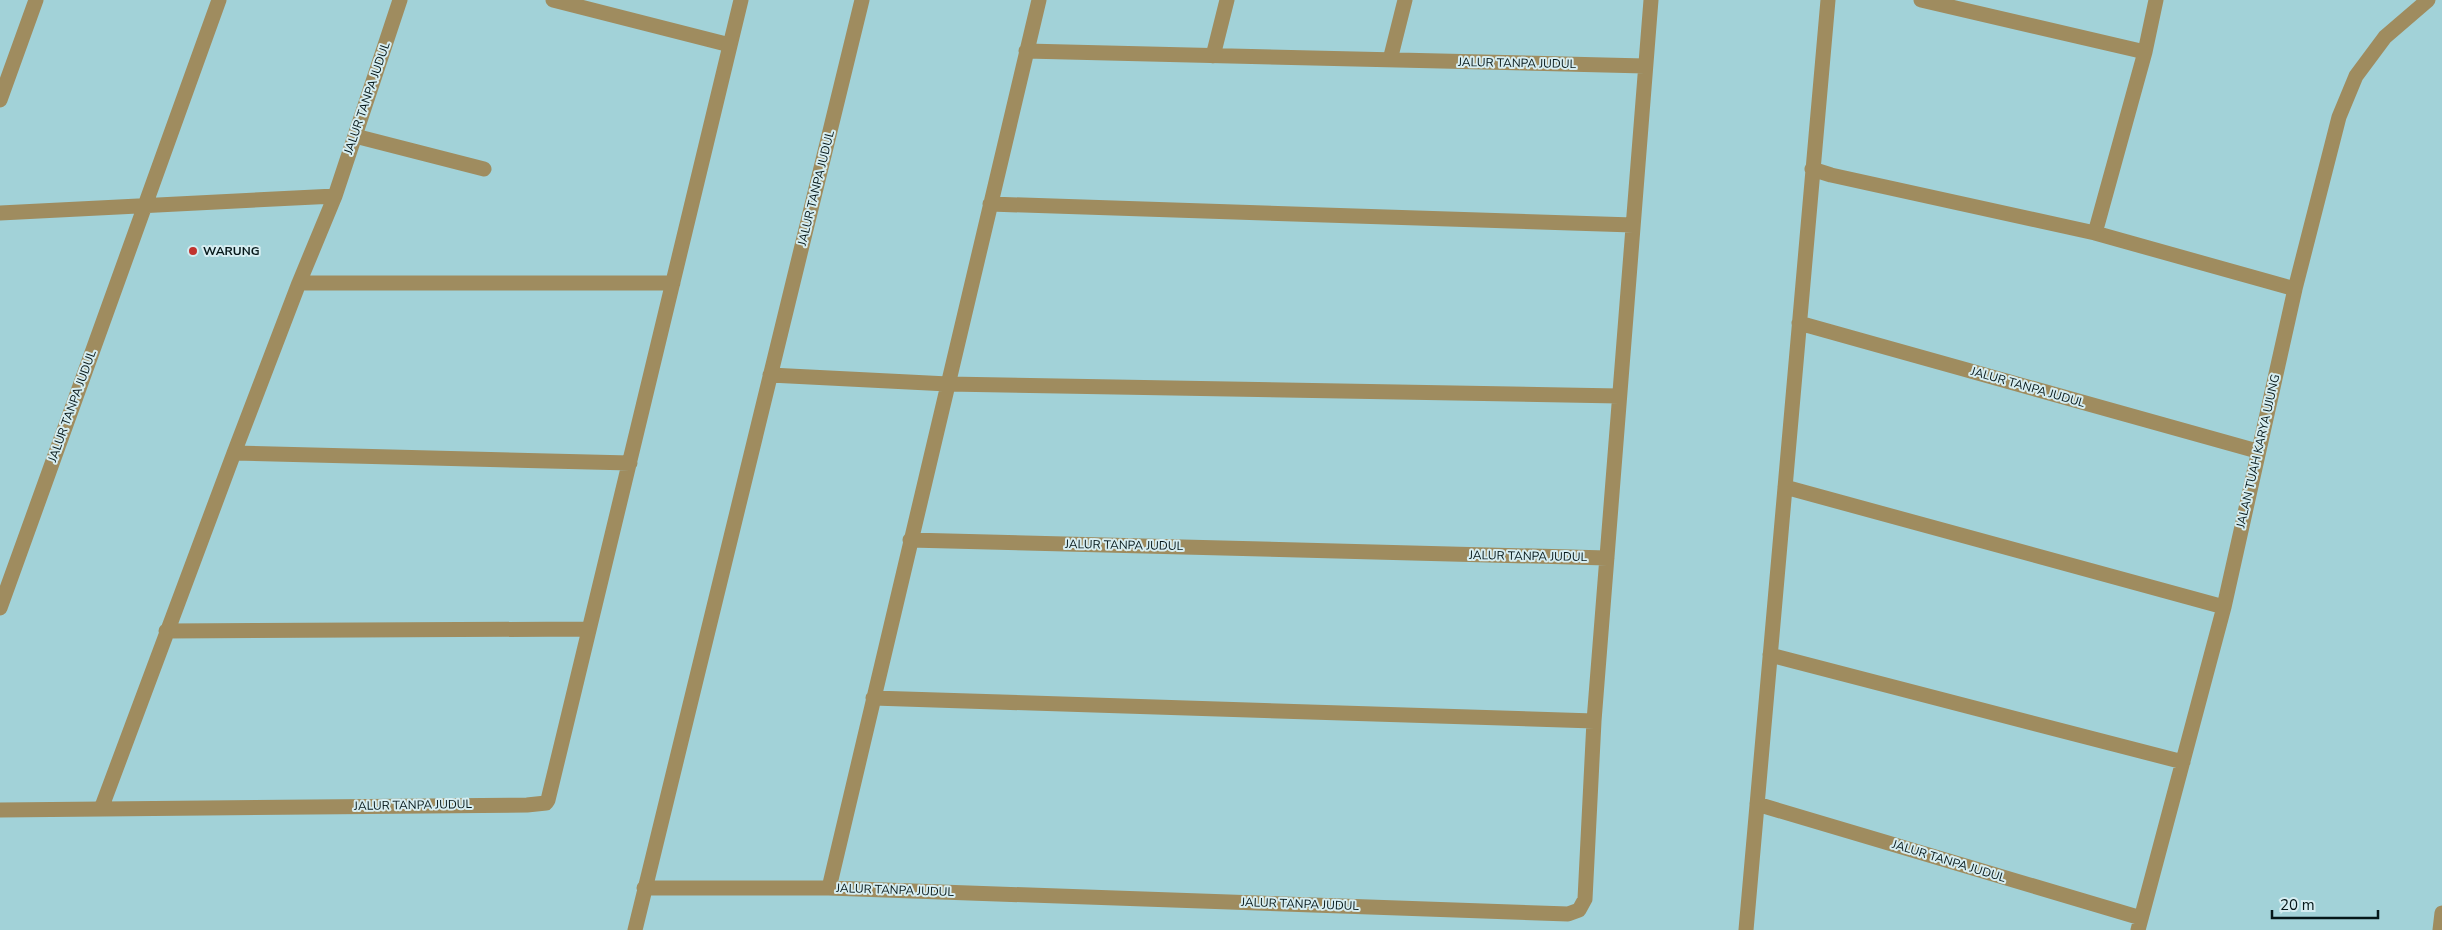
<svg xmlns="http://www.w3.org/2000/svg" width="2442" height="930" font-family="'Nunito Sans',sans-serif">
	<style>
		.lines { fill: none; stroke-linecap: round; stroke-linejoin: round }
		.minor { stroke: #9f8c5f; stroke-width: 15 }
		.poi-dot { fill: #c1332e; stroke: #d6edf1; stroke-width: 2 }
		.labels { text-anchor: middle; dominant-baseline: central; stroke-width: 4; stroke-linejoin: round; paint-order: stroke }
		.street-label { font-size: 12px; fill: #051719; stroke: #d6edf1 }
		.poi-label { font-size: 12px; font-weight: bold; fill: #051719; stroke: #d6edf1; text-anchor: start }
	</style>
	<rect width="100%" height="100%" fill="#a2d2d8"/>
	<g class="lines">
		<path class="minor" d="M 553,0 L 730,45
			M 1026,51 L 1645,66
			M 2145,52 L 2156,0
			M 1213,56 L 1227,0
			M 1390,60 L 1405,0
			M 0,100 L 36,0
			M 355,136 L 484,169
			M 1812,169 L 1831,175 L 2095,233 L 2145,52 L 1921,0
			M 990,204 L 1633,225
			M 0,213 L 335,196
			M 2095,233 L 2295,289
			M 299,283 L 673,283
			M 1799,323 L 2257,451
			M 770,375 L 948,384 L 1619,396
			M 234,453 L 630,463
			M 1785,487 L 2224,607
			M 910,540 L 1607,558
			M 0,608 L 219,0
			M 166,631 L 589,629
			M 1770,655 L 2183,762
			M 873,698 L 1594,721
			M 1757,804 L 2141,918
			M 101,809 L 234,453 L 299,283 L 335,196 L 400,0
			M 0,810 L 527,805 L 546,803 L 548,800 L 741,0
			M 644,888 L 829,888 L 1568,914 L 1579,910 L 1585,899 L 1594,721 L 1651,0
			M 829,888 L 1039,0
			M 635,930 L 862,0
			M 1746,930 L 1828,0
			M 2138,930 L 2224,607 L 2295,289 L 2339,117 L 2356,76 L 2385,37 L 2428,0
			M 2440,930 L 2442,913"/>
	</g>
	<circle class="poi-dot" cx="193" cy="251" r="5"/>
	<g class="labels">
		<g class="street-label">
			<text transform="translate(1517 63) rotate(1)">JALUR TANPA JUDUL</text>
			<text transform="translate(367 98) rotate(-71)">JALUR TANPA JUDUL</text>
			<text transform="translate(816 188) rotate(-76)">JALUR TANPA JUDUL</text>
			<text transform="translate(2028 387) rotate(16)">JALUR TANPA JUDUL</text>
			<text transform="translate(72 406) rotate(-70)">JALUR TANPA JUDUL</text>
			<text transform="translate(2258 451) rotate(-77)">JALAN TUAH KARYA UJUNG</text>
			<text transform="translate(1124 545) rotate(1)">JALUR TANPA JUDUL</text>
			<text transform="translate(1528 556) rotate(1)">JALUR TANPA JUDUL</text>
			<text transform="translate(413 805) rotate(-1)">JALUR TANPA JUDUL</text>
			<text transform="translate(1949 861) rotate(17)">JALUR TANPA JUDUL</text>
			<text transform="translate(895 890) rotate(2)">JALUR TANPA JUDUL</text>
			<text transform="translate(1300 904) rotate(2)">JALUR TANPA JUDUL</text>
		</g>
		<g class="poi-label">
			<text x="203" y="251">WARUNG</text>
		</g>
	</g>
	<path d="M2272 910v8h106v-8" fill="none" stroke="#051719" stroke-width="2.5"/>
	<text x="2280" y="910" font-size="15" fill="#051719" stroke="#d6edf1" stroke-width="4" paint-order="stroke">20 m</text>
</svg>
